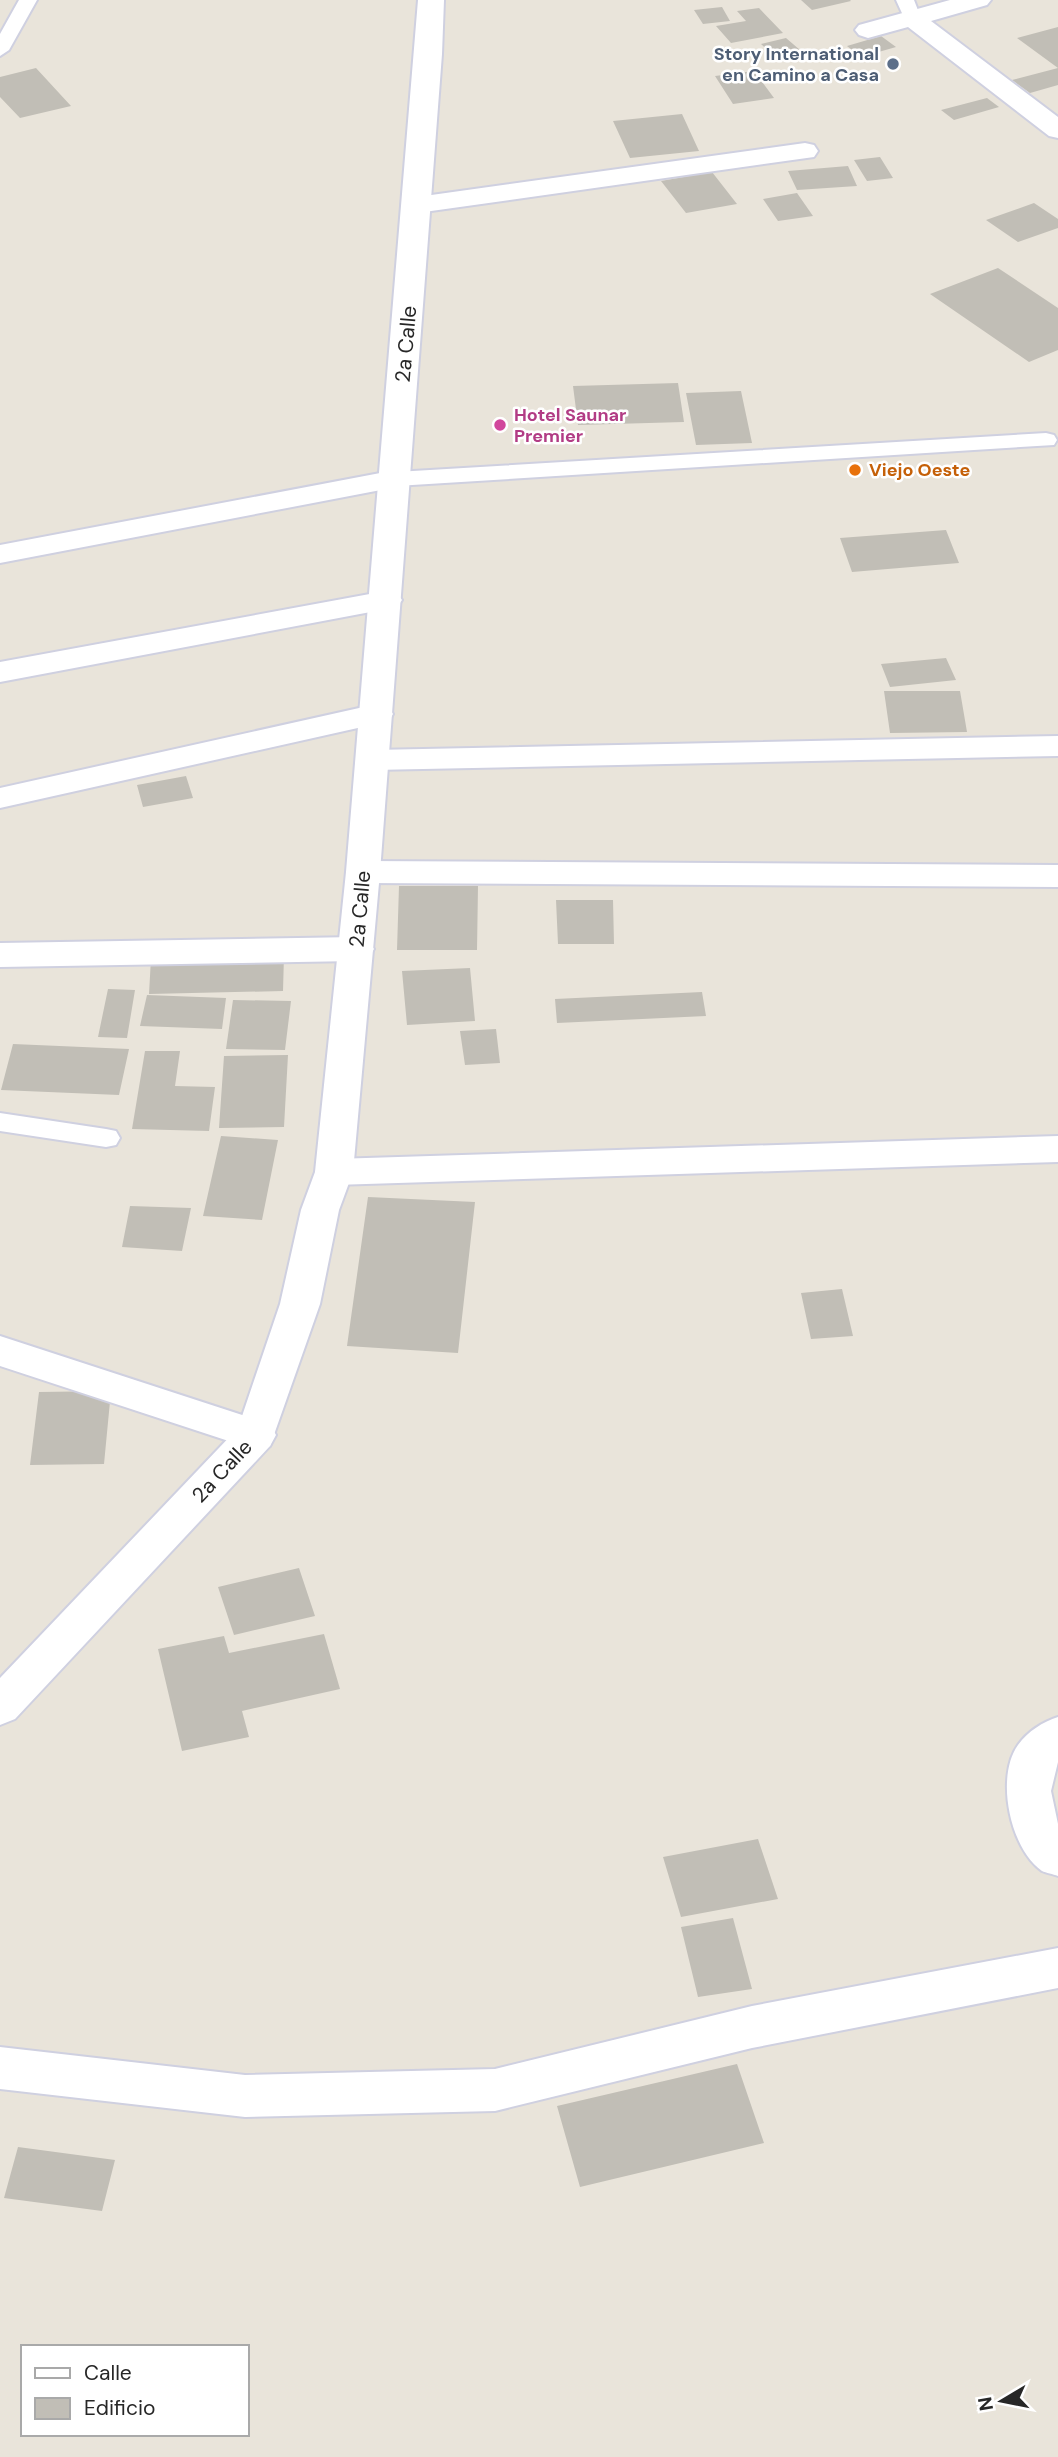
<svg xmlns="http://www.w3.org/2000/svg" width="1058" height="2457" font-family="'DM Sans',sans-serif">
	<style>
		.building { fill: #c1beb6 }
		.lines { fill: none; stroke-linecap: round; stroke-linejoin: round }
		.service-casing { stroke: #cfd0e0; stroke-width: 4 }
		.minor-casing { stroke: #cfd0e0; stroke-width: 4 }
		.secondary-casing { stroke: #cfd0e0; stroke-width: 4 }
		.service { fill: #fff; fill-rule: evenodd }
		.minor { fill: #fff; fill-rule: evenodd }
		.secondary { fill: #fff; fill-rule: evenodd }
		.service-dot { fill: #5c6f8a; stroke: #fff; stroke-width: 2.5 }
		.hotel-dot { fill: #d1479c; stroke: #fff; stroke-width: 2.5 }
		.food-dot { fill: #e8710a; stroke: #fff; stroke-width: 2.5 }
		.labels { text-anchor: middle; dominant-baseline: central; stroke-width: 5; stroke-linejoin: round; paint-order: stroke }
		.far-service-label { font-size: 18px; font-weight: bold; fill: #4e5e75; stroke: #fff; text-anchor: end }
		.far-hotel-label { font-size: 18px; font-weight: bold; fill: #b23c85; stroke: #fff; text-anchor: start }
		.far-food-label { font-size: 18px; font-weight: bold; fill: #c56008; stroke: #fff; text-anchor: start }
		.street-label { font-size: 21px; fill: #272727; stroke: #fff }
	</style>
	<rect width="100%" height="100%" fill="#e9e4da"/>
	<path class="building" d="M 801,0 L 850,0 L 851,1 L 812,10 Z
		M 722,7 L 730,21 L 703,24 L 694,10 Z
		M 759,8 L 783,33 L 731,43 L 716,26 L 746,21 L 737,11 Z
		M 1058,27 L 1058,85 L 1030,93 L 1012,80 L 1058,68 L 1017,38 Z
		M 881,36 L 896,47 L 861,57 L 847,46 Z
		M 786,38 L 807,56 L 781,62 L 761,44 Z
		M 36,68 L 71,106 L 20,118 L 0,97 L 0,77 Z
		M 754,71 L 774,98 L 733,104 L 715,76 Z
		M 987,98 L 999,107 L 954,120 L 941,110 Z
		M 682,114 L 699,151 L 630,158 L 613,121 Z
		M 880,157 L 893,178 L 867,181 L 854,160 Z
		M 848,166 L 857,186 L 797,190 L 788,171 Z
		M 712,172 L 737,204 L 686,213 L 661,181 Z
		M 797,193 L 813,216 L 778,221 L 763,199 Z
		M 1034,203 L 1058,219 L 1058,228 L 1018,242 L 986,220 Z
		M 998,268 L 1058,308 L 1058,350 L 1029,362 L 930,294 Z
		M 678,383 L 684,422 L 578,425 L 573,386 Z
		M 741,391 L 752,443 L 696,445 L 686,393 Z
		M 946,530 L 959,563 L 852,572 L 840,538 Z
		M 946,658 L 956,680 L 890,687 L 881,664 Z
		M 884,691 L 960,691 L 967,732 L 890,733 Z
		M 186,776 L 193,798 L 143,807 L 137,785 Z
		M 399,886 L 478,886 L 477,950 L 397,950 Z
		M 556,900 L 613,900 L 614,944 L 558,944 Z
		M 284,955 L 283,991 L 149,994 L 151,958 Z
		M 470,968 L 475,1021 L 407,1025 L 402,971 Z
		M 108,989 L 135,990 L 127,1038 L 98,1037 Z
		M 702,992 L 706,1016 L 557,1023 L 555,999 Z
		M 147,995 L 226,998 L 222,1029 L 140,1026 Z
		M 233,1000 L 291,1001 L 285,1050 L 226,1049 Z
		M 496,1029 L 500,1063 L 465,1065 L 460,1031 Z
		M 13,1044 L 129,1049 L 119,1095 L 1,1090 Z
		M 145,1051 L 180,1051 L 175,1086 L 215,1087 L 209,1131 L 132,1129 Z
		M 288,1055 L 284,1127 L 219,1128 L 224,1056 Z
		M 221,1136 L 278,1140 L 262,1220 L 203,1216 Z
		M 368,1197 L 475,1202 L 458,1353 L 347,1346 Z
		M 130,1206 L 191,1208 L 182,1251 L 122,1247 Z
		M 842,1289 L 853,1336 L 811,1339 L 801,1293 Z
		M 111,1391 L 104,1464 L 30,1465 L 39,1392 Z
		M 299,1568 L 315,1616 L 234,1635 L 218,1587 Z
		M 324,1634 L 340,1689 L 242,1711 L 249,1737 L 182,1751 L 158,1649 L 224,1636 L 229,1653 Z
		M 758,1839 L 778,1899 L 681,1917 L 663,1857 Z
		M 733,1918 L 752,1989 L 698,1997 L 681,1927 Z
		M 737,2064 L 764,2143 L 580,2187 L 557,2106 Z
		M 18,2147 L 115,2160 L 102,2211 L 4,2198 Z"/>
	<g class="lines">
		<defs>
			<path id="service" d="M 19,0 L 37,0 L 9,50 L 0,56 L 0,34 Z
				M 896,0 L 914,0 L 921,18 L 918,22 L 906,22 Z
				M 1046,433 L 1054,435 L 1057,440 L 1054,445 L 396,486 L 385,479 L 396,472 Z
				M 0,1113 L 106,1129 L 116,1131 L 120,1138 L 116,1145 L 106,1147 L 0,1131 Z"/>
			<path id="minor" d="M 950,0 L 991,0 L 987,5 L 931,21 L 1058,117 L 1058,138 L 1049,136 L 908,27 L 868,38 L 859,35 L 855,30 L 859,25 Z
				M 805,143 L 814,145 L 818,151 L 814,157 L 417,213 L 407,211 L 403,205 L 407,199 L 417,197 Z
				M 396,470 L 407,473 L 411,479 L 407,485 L 0,563 L 0,545 Z
				M 386,591 L 397,593 L 402,600 L 397,607 L 0,682 L 0,662 Z
				M 377,704 L 389,707 L 393,714 L 389,721 L 0,808 L 0,788 Z
				M 1058,736 L 1058,756 L 373,770 L 361,767 L 356,760 L 361,753 L 373,750 Z
				M 363,861 L 1058,865 L 1058,887 L 363,883 L 351,880 L 346,872 L 351,864 Z
				M 356,937 L 369,941 L 374,949 L 369,957 L 356,961 L 0,967 L 0,943 Z
				M 1058,1136 L 1058,1162 L 334,1185 L 321,1181 L 315,1172 L 321,1163 L 334,1159 Z
				M 0,1336 L 270,1424 L 276,1435 L 270,1446 L 256,1450 L 0,1366 Z
				M 1058,1717 L 1058,1762 L 1051,1791 L 1058,1824 L 1058,1876 C 1053,1874 1046,1873 1042,1871 C 1010,1849 995,1777 1018,1745 C 1028,1731 1043,1722 1058,1717 Z
				M 1058,1948 L 1058,1988 L 752,2048 L 495,2111 L 245,2117 L 0,2089 L 0,2047 L 245,2075 L 495,2069 L 752,2006 Z"/>
			<path id="secondary" d="M 418,0 L 444,0 L 442,54 L 380,872 L 353,1172 L 339,1210 L 320,1304 L 270,1446 L 15,1719 L 0,1725 L 0,1678 L 238,1428 L 280,1304 L 301,1210 L 315,1172 L 346,872 Z"/>
		</defs>
		<use href="#service" class="service-casing"/>
		<use href="#minor" class="minor-casing"/>
		<use href="#secondary" class="secondary-casing"/>
		<use href="#service" class="service"/>
		<use href="#minor" class="minor"/>
		<use href="#secondary" class="secondary"/>
	</g>
	<circle class="service-dot" cx="893" cy="64" r="7"/>
	<circle class="hotel-dot" cx="500" cy="425" r="7"/>
	<circle class="food-dot" cx="855" cy="470" r="7"/>
	<g class="labels">
		<g class="far-service-label">
			<text x="879" y="54">Story International<tspan x="879" dy="21">en Camino a Casa</tspan></text>
		</g>
		<g class="far-hotel-label">
			<text x="514" y="415">Hotel Saunar<tspan x="514" dy="21">Premier</tspan></text>
		</g>
		<g class="far-food-label">
			<text x="869" y="470">Viejo Oeste</text>
		</g>
		<g class="street-label">
			<text transform="translate(406 344) rotate(-85)">2a Calle</text>
			<text transform="translate(360 909) rotate(-85)">2a Calle</text>
			<text transform="translate(222 1471) rotate(-47)">2a Calle</text>
		</g>
	</g>
	<rect x="21" y="2345" width="228" height="91" fill="#ffffff" stroke="#a9a9a9" stroke-width="2"/>
	<rect x="35" y="2368" width="35" height="10" fill="#ffffff" stroke="#a9a9a9" stroke-width="2"/>
	<text x="84" y="2380" font-size="21" fill="#272727">Calle</text>
	<rect x="35" y="2398" width="35" height="21" fill="#c1beb6" stroke="#a9a9a9" stroke-width="2"/>
	<text x="84" y="2415" font-size="21" fill="#272727">Edificio</text>
	<g transform="translate(1002 2401) rotate(260)" stroke="#ffffff" stroke-width="5" paint-order="stroke">
	<path d="M0-5L12 26L0 18L-12 26Z" fill="#272727"/>
	<text y="-10" font-size="19" font-weight="bold" text-anchor="middle" fill="#272727">N</text>
	</g>
</svg>
